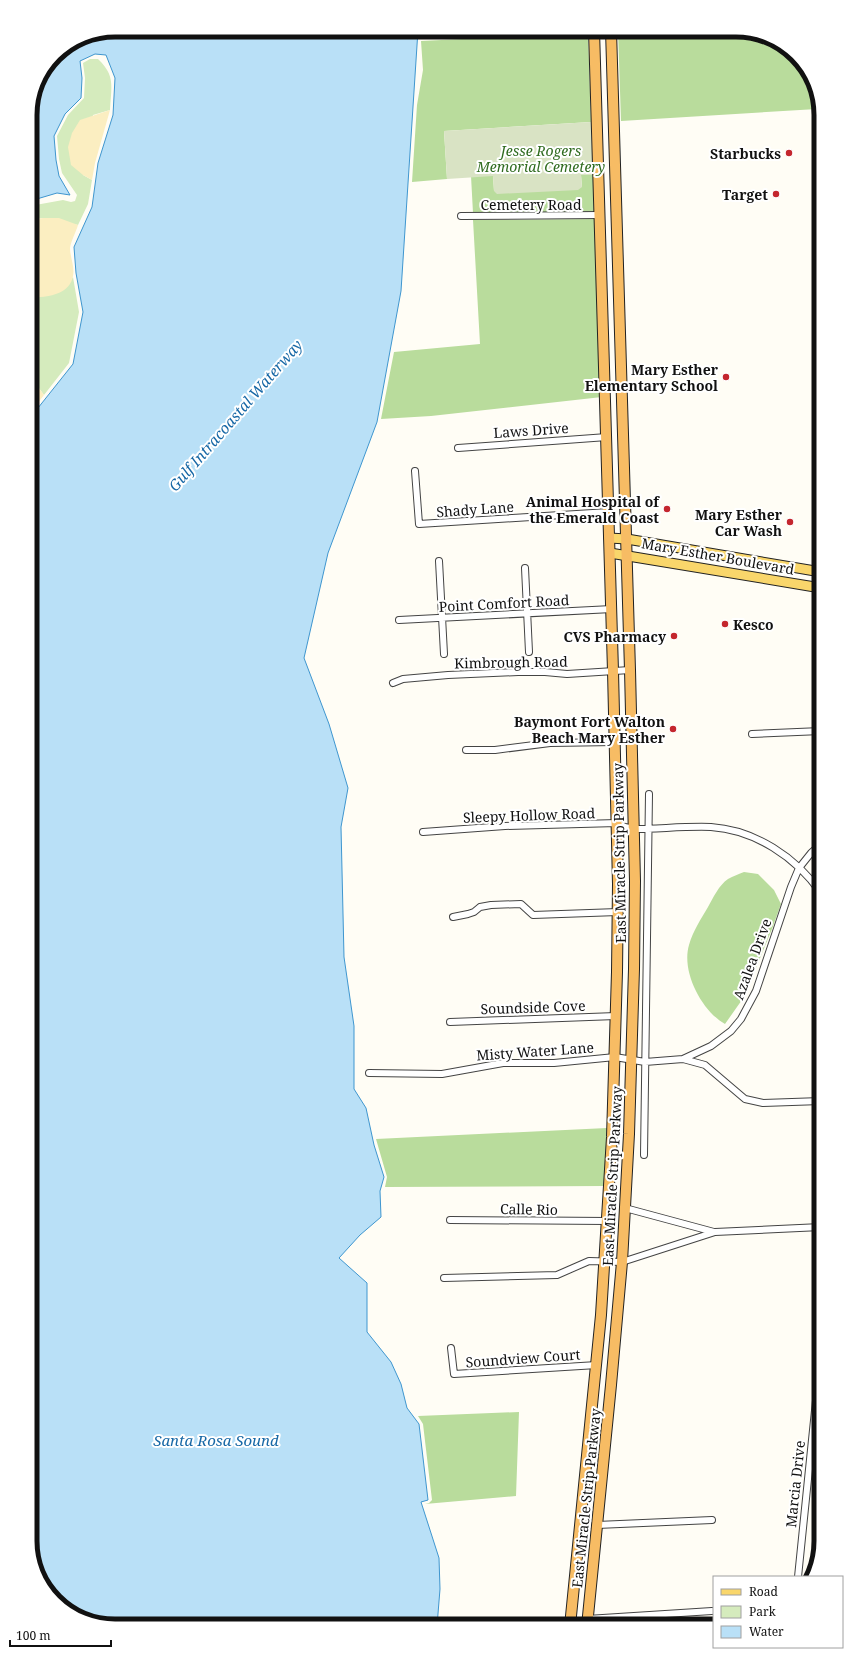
<svg xmlns="http://www.w3.org/2000/svg" width="851" height="1656" font-family="'Noto Serif',serif">
	<style>
		.green { fill: #d5ebbd }
		.forest { fill: #b9dc9c }
		.sand { fill: #fbeec1 }
		.cemetery { fill: #d9e3c4 }
		.water { fill: #b9e0f7; stroke: #3f96cf }
		.lines { fill: none; stroke-linecap: round; stroke-linejoin: round }
		.minor-casing { stroke: #444; stroke-width: 8 }
		.primary-casing { stroke: #222; stroke-width: 11 }
		.trunk-casing { stroke: #222; stroke-width: 12 }
		.minor { stroke: #fff; stroke-width: 6 }
		.primary { stroke: #f9d66b; stroke-width: 9 }
		.trunk { stroke: #f7bc64; stroke-width: 10 }
		.poi-dot { fill: #c4262e; stroke: #fff; stroke-width: 1.5 }
		.labels { text-anchor: middle; dominant-baseline: central; stroke-width: 4; stroke-linejoin: round; paint-order: stroke }
		.park-label { font-size: 14px; font-style: italic; fill: #2f6b1f; stroke: #fff }
		.poi-label { font-size: 14px; font-weight: bold; fill: #111; stroke: #fff; text-anchor: end }
		.street-label { font-size: 14px; fill: #111; stroke: #fff }
		.water-label { font-size: 15px; font-style: italic; fill: #1768a6; stroke: #fff }
		.rim { fill: none; stroke: #111; stroke-width: 5 }
	</style>
	<rect width="100%" height="100%" fill="#fffdf5"/>
	<path class="green" d="M 90,59 L 98,59 C 116,76 111,87 110,110 L 93,115 L 83,175 L 92,180 L 88,204 L 78,225 L 43,218 L 30,220 L 30,206 L 63,200 L 71,202 L 75,201 L 77,195 L 62,173 L 59,159 L 57,136 L 68,115 L 84,98 L 85,78 L 83,63 Z
		M 73,277 L 79,312 L 69,363 L 44,395 L 30,376 L 30,297 L 67,286 Z"/>
	<path class="forest" d="M 484,30 L 588,30 L 591,122 L 444,131 L 447,179 L 412,182 L 417,105 L 423,70 L 421,41 L 483,38 Z
		M 618,30 L 742,30 L 788,47 L 815,82 L 817,109 L 621,121 Z
		M 581,175 L 593,175 L 594,212 L 473,213 L 471,176 L 493,176 L 494,191 L 582,187 Z
		M 595,219 L 602,397 L 431,416 L 381,419 L 394,352 L 480,344 L 473,220 Z
		M 744,872 L 758,874 L 774,890 L 781,904 L 772,929 L 744,997 L 725,1024 C 702,1011 681,972 689,945 C 693,931 701,919 708,907 C 713,898 719,885 728,879 C 733,876 739,874 744,872 Z
		M 607,1128 L 604,1186 L 385,1187 L 387,1177 L 376,1139 Z
		M 519,1412 L 516,1496 L 425,1504 L 429,1503 L 432,1500 L 423,1424 L 418,1416 Z"/>
	<path class="sand" d="M 110,110 L 95,163 L 92,180 L 83,175 L 71,165 L 68,147 L 72,133 L 80,120 Z
		M 43,218 L 59,218 L 78,225 C 76,232 71,241 70,248 C 70,257 75,267 73,276 C 70,295 45,298 30,297 L 30,220 Z
		M 30,376 L 44,395 L 30,413 Z"/>
	<path class="cemetery" d="M 591,122 L 593,175 L 581,175 L 582,187 L 578,190 L 497,194 L 494,191 L 493,176 L 447,179 L 444,131 Z"/>
	<path class="water" d="M 115,30 L 418,30 L 401,291 L 377,422 L 328,553 L 304,658 L 329,724 L 348,788 L 341,827 L 344,957 L 354,1026 L 354,1089 L 366,1108 L 374,1145 L 384,1177 L 380,1191 L 381,1217 L 360,1235 L 339,1258 L 367,1283 L 367,1332 L 391,1362 L 401,1384 L 407,1408 L 419,1424 L 428,1500 L 421,1502 L 439,1558 L 440,1589 L 437,1626 L 109,1626 L 67,1612 L 36,1574 L 30,1541 L 30,418 L 73,364 L 83,312 L 76,273 L 74,247 L 92,207 L 98,163 L 113,115 L 115,78 L 106,55 L 95,54 L 80,61 L 82,78 L 81,98 L 65,114 L 54,136 L 56,160 L 59,176 L 70,195 L 57,193 L 30,201 L 30,109 L 37,82 L 55,55 L 82,36 Z"/>
	<g class="lines">
		<defs>
			<path id="minor" d="M 461,216 L 600,215
				M 458,448 L 607,437
				M 415,471 L 419,524 L 609,512
				M 439,561 L 444,654
				M 525,568 L 529,652
				M 399,620 L 612,609
				M 393,683 L 403,679 L 448,675 L 518,672 L 545,672 L 567,674 L 630,670
				M 752,734 L 821,731
				M 466,750 L 495,750 L 550,743 L 615,742
				M 423,832 L 505,826 L 617,823 L 625,827 L 634,829 C 659,829 685,826 711,827 C 755,830 796,857 821,893
				M 453,917 L 468,914 L 474,912 L 480,907 L 491,905 L 521,904 L 533,915 L 618,912
				M 450,1022 L 616,1016
				M 683,1059 L 705,1065 L 745,1099 L 763,1103 L 821,1101
				M 369,1073 L 442,1074 L 503,1063 L 554,1063 L 615,1057 L 645,1062 L 683,1059 L 711,1046 L 731,1031 L 741,1019 L 756,991 L 791,887 L 799,868 L 811,853 L 821,844
				M 644,1155 L 649,794
				M 625,1208 L 714,1232
				M 450,1220 L 608,1221
				M 444,1278 L 557,1275 L 589,1261 L 622,1262 L 715,1232 L 821,1227
				M 451,1348 L 454,1374 L 597,1365
				M 597,1525 L 712,1520
				M 798,1577 L 818,1381 L 821,1371
				M 587,1619 L 712,1611"/>
			<path id="primary" d="M 609,538 L 627,539 L 821,572
				M 610,553 L 821,588"/>
			<path id="trunk" d="M 570,1626 L 601,1315 L 612,1137 L 617,972 L 618,884 L 613,671 L 594,30
				M 587,1626 L 611,1385 L 622,1262 L 629,1134 L 634,969 L 635,881 L 630,670 L 611,30"/>
		</defs>
		<use href="#minor" class="minor-casing"/>
		<use href="#primary" class="primary-casing"/>
		<use href="#trunk" class="trunk-casing"/>
		<use href="#minor" class="minor"/>
		<use href="#primary" class="primary"/>
		<use href="#trunk" class="trunk"/>
	</g>
	<g class="poi-dot">
		<circle cx="789" cy="153" r="4"/>
		<circle cx="776" cy="194" r="4"/>
		<circle cx="726" cy="377" r="4"/>
		<circle cx="667" cy="509" r="4"/>
		<circle cx="790" cy="522" r="4"/>
		<circle cx="725" cy="624" r="4"/>
		<circle cx="674" cy="636" r="4"/>
		<circle cx="673" cy="729" r="4"/>
	</g>
	<g class="labels">
		<g class="park-label">
			<text x="541" y="150">Jesse Rogers<tspan x="541" dy="16">Memorial Cemetery</tspan></text>
		</g>
		<g class="poi-label">
			<text x="781" y="153">Starbucks</text>
			<text x="768" y="194">Target</text>
			<text x="718" y="369">Mary Esther<tspan x="718" dy="16">Elementary School</tspan></text>
			<text x="659" y="501">Animal Hospital of<tspan x="659" dy="16">the Emerald Coast</tspan></text>
			<text x="782" y="514">Mary Esther<tspan x="782" dy="16">Car Wash</tspan></text>
			<text x="733" y="624" text-anchor="start">Kesco</text>
			<text x="666" y="636">CVS Pharmacy</text>
			<text x="665" y="721">Baymont Fort Walton<tspan x="665" dy="16">Beach Mary Esther</tspan></text>
		</g>
		<g class="street-label">
			<text x="531" y="204">Cemetery Road</text>
			<text transform="translate(531 430) rotate(-4)">Laws Drive</text>
			<text transform="translate(475 509) rotate(-4)">Shady Lane</text>
			<text transform="translate(718 556) rotate(10)">Mary Esther Boulevard</text>
			<text transform="translate(504 603) rotate(-3)">Point Comfort Road</text>
			<text transform="translate(511 662) rotate(-1)">Kimbrough Road</text>
			<text transform="translate(529 815) rotate(-2)">Sleepy Hollow Road</text>
			<text transform="translate(619 853) rotate(-91)">East Miracle Strip Parkway</text>
			<text transform="translate(752 959) rotate(-70)">Azalea Drive</text>
			<text transform="translate(533 1007) rotate(-2)">Soundside Cove</text>
			<text transform="translate(535 1051) rotate(-4)">Misty Water Lane</text>
			<text transform="translate(612 1176) rotate(-87)">East Miracle Strip Parkway</text>
			<text transform="translate(529 1209) rotate(1)">Calle Rio</text>
			<text transform="translate(523 1358) rotate(-4)">Soundview Court</text>
			<text transform="translate(795 1484) rotate(-84)">Marcia Drive</text>
			<text transform="translate(586 1498) rotate(-84)">East Miracle Strip Parkway</text>
		</g>
		<g class="water-label">
			<text transform="translate(235 415) rotate(-49)">Gulf Intracoastal Waterway</text>
			<text x="216" y="1440">Santa Rosa Sound</text>
		</g>
	</g>
	<path d="M0 0H851V1656H0ZM115 37H736A78 78 0 0 1 814 115V1541A78 78 0 0 1 736 1619H115A78 78 0 0 1 37 1541V115A78 78 0 0 1 115 37Z" fill="#fff" fill-rule="evenodd"/>
	<path class="rim" d="M115 37H736A78 78 0 0 1 814 115V1541A78 78 0 0 1 736 1619H115A78 78 0 0 1 37 1541V115A78 78 0 0 1 115 37Z"/>
	<rect x="713" y="1576" width="130" height="72" fill="#ffffff" stroke="#a0a0a0"/>
	<rect x="721" y="1589" width="20" height="6" fill="#f9d66b" stroke="#a0a0a0"/>
	<text x="749" y="1596" font-size="12" fill="#111111">Road</text>
	<rect x="721" y="1606" width="20" height="12" fill="#d5ebbd" stroke="#a0a0a0"/>
	<text x="749" y="1616" font-size="12" fill="#111111">Park</text>
	<rect x="721" y="1626" width="20" height="12" fill="#b9e0f7" stroke="#a0a0a0"/>
	<text x="749" y="1636" font-size="12" fill="#111111">Water</text>
	<path d="M10 1640v6h101v-6" fill="none" stroke="#111111" stroke-width="2"/>
	<text x="16" y="1640" font-size="12" fill="#111111" stroke="#ffffff" stroke-width="3" paint-order="stroke">100 m</text>
</svg>
